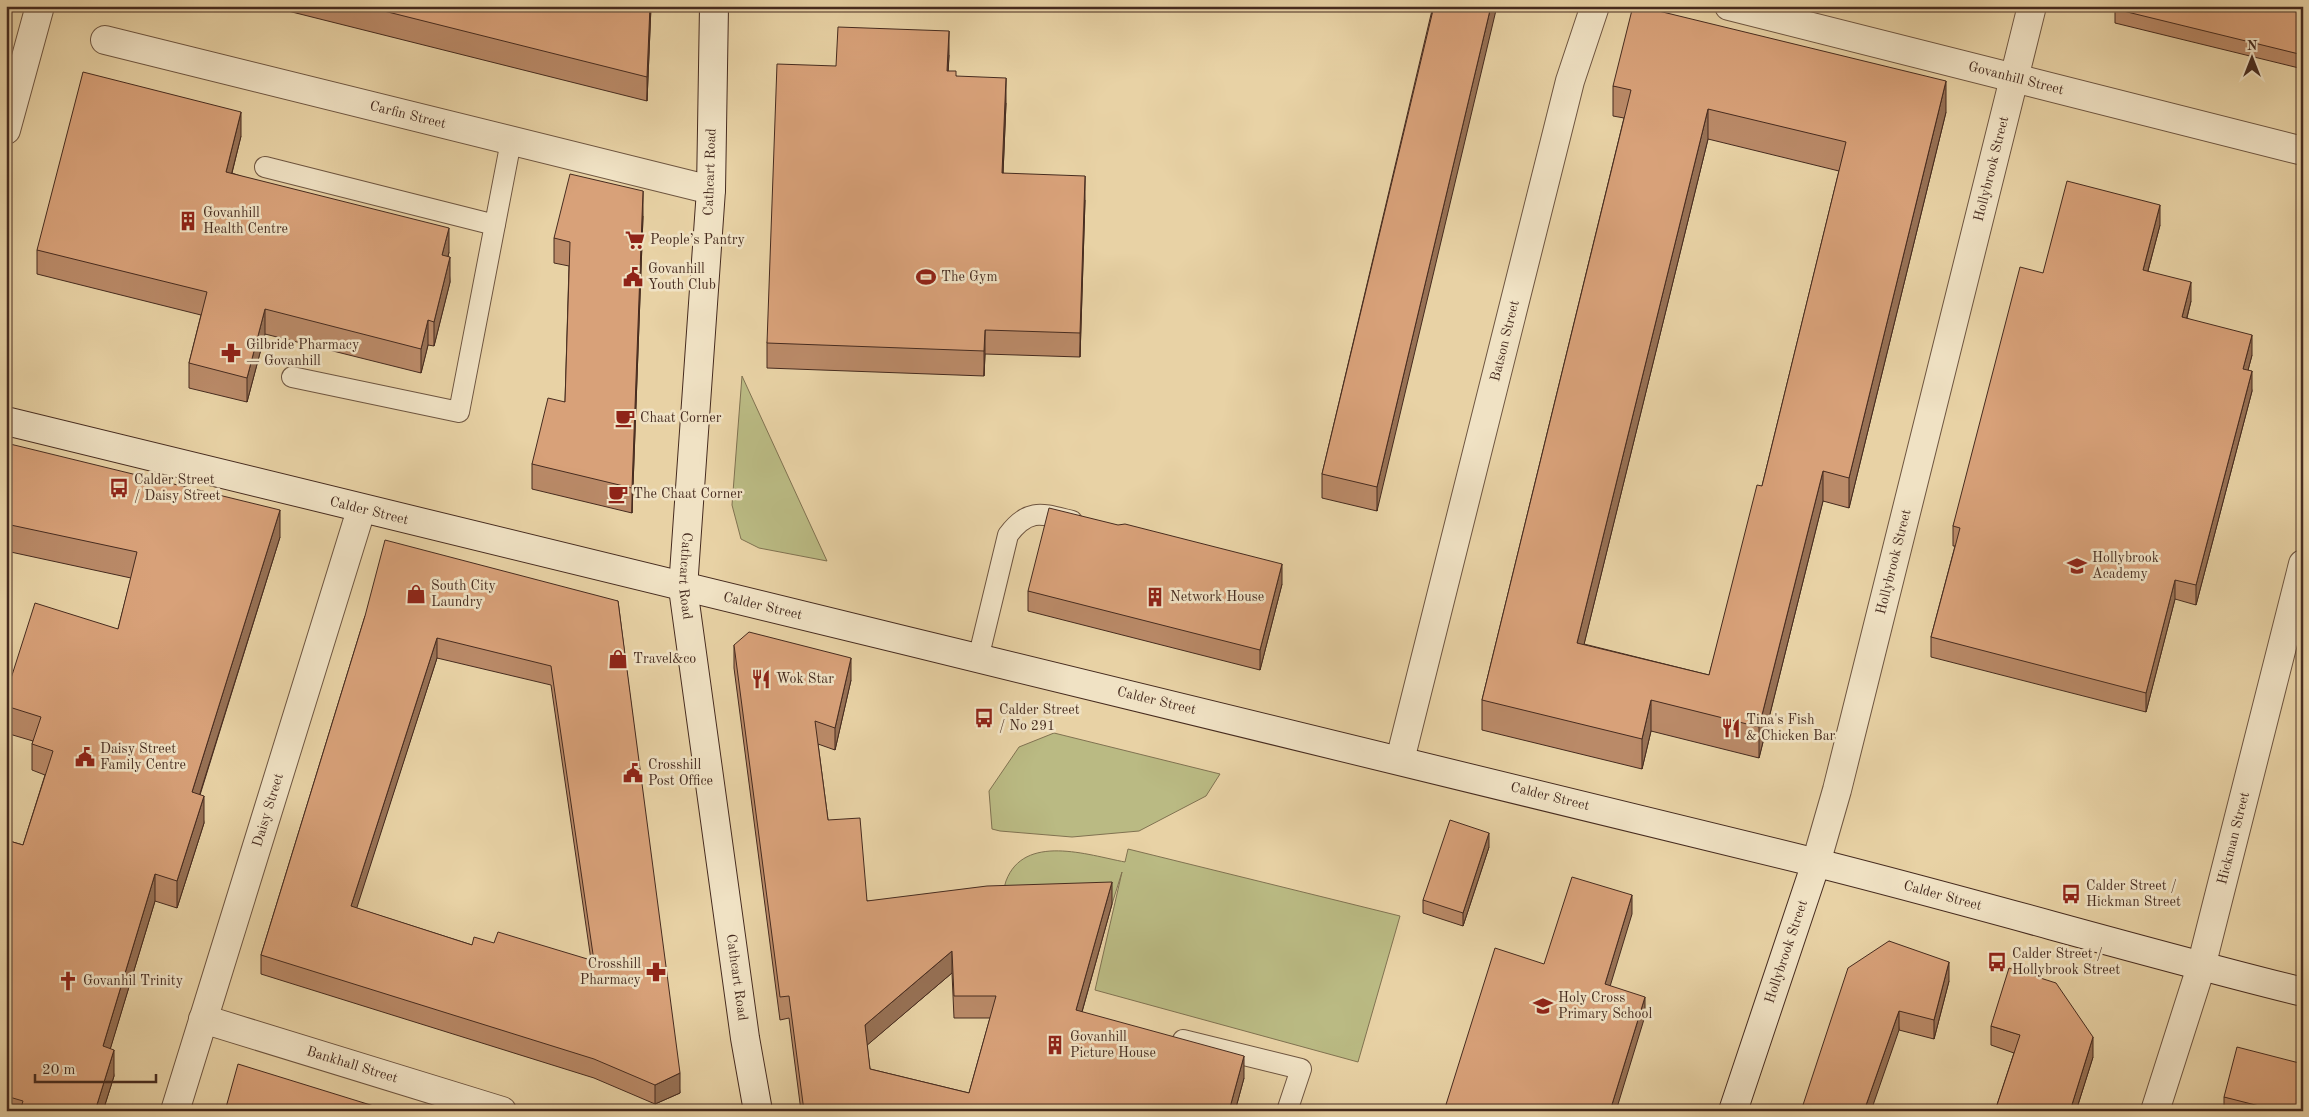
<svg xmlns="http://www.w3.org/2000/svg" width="2309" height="1117" font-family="'Old Standard TT',serif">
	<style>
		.green { fill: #baba83; stroke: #807251 }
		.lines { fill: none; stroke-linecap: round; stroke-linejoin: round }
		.lane-casing { stroke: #6e5540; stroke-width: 22 }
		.street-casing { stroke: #6e5540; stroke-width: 30 }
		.secondary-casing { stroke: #462b1f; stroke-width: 30 }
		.lane { stroke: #f0e2c4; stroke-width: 20 }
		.street { stroke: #f0e2c4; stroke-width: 28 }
		.secondary { stroke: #f0e2c4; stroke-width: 28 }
		.wall { fill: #ba8a68; stroke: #462b1f; fill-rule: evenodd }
		.shaded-wall { fill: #977155; stroke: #462b1f }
		.building { fill: #d8a179; stroke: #462b1f; fill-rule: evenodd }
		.labels { text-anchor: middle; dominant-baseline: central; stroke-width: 5; stroke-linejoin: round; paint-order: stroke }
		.street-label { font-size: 14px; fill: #462b1f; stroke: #f0e2c4 }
		.poi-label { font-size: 14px; fill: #462b1f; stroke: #f0e2c4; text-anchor: start }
	</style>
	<rect width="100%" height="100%" fill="#e8d2a5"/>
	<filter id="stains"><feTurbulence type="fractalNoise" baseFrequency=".004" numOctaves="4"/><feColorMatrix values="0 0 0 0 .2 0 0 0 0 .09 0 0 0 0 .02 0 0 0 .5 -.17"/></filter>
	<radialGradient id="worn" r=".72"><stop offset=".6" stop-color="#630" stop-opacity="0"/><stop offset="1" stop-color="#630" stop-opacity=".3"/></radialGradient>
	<path class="green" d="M 742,376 L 827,561 L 759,548 L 741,539 L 732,505 Z
		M 1054,733 L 1220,774 L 1206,796 L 1139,831 L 1072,837 L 1000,831 L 992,829 L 989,791 L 1019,747 Z
		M 1128,849 L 1400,916 L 1358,1062 L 1095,990 L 1122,872 L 1112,904 L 1001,907 C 1003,899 1003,889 1006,881 C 1024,833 1088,855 1125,862 Z"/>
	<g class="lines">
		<defs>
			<path id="lane" d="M 265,167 L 495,225
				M 292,377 L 459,412 L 511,141
				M 978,659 L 1008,535 C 1029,507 1043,514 1072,521
				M 1183,1040 L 1301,1069 L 1287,1111"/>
			<g id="street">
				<path id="s1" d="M 1729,6 L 2303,151"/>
				<path id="s2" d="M 105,40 L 711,190"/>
				<path d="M 6,130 L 40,6"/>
				<path id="s3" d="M 1400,760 L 1570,81 L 1595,6"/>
				<path id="s4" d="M 1816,863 L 1837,790 L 2032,6"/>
				<path id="s5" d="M 203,1019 L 502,1111"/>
				<path id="s6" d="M 175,1111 L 361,510"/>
				<path id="s7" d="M 2155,1111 L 2201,967 L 2303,564"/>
			</g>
			<g id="secondary">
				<path id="s8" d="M 714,6 L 711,190 L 683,588 L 745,1038 L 758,1111"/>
				<path id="s9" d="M 6,421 C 606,572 1209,710 1809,861 C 1974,902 2137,951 2303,992"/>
				<path id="s10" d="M 1733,1111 L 1816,863"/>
			</g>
		</defs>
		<use href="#lane" class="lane-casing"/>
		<use href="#street" class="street-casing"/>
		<use href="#secondary" class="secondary-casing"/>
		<use href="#lane" class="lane"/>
		<use href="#street" class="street"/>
		<use href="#secondary" class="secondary"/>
	</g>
	<path class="wall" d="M 268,6 L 651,6 L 647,101 Z
		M 1433,6 L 1377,511 L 1322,498 L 1322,474 Z
		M 2303,6 L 2303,69 L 2115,23 L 2115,9 Z
		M 949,55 L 948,71 L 956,76 L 1006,103 L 1003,173 L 1085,200 L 1080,357 L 985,354 L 984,376 L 767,368 L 767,343 L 836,66 Z
		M 1613,86 L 1946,112 L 1849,508 L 1823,501 L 1759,758 L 1651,731 L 1642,769 L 1482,730 L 1482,700 L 1624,118 L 1613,116 ZM 1708,139 L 1839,171 L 1762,486 L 1709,675 L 1584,644 Z
		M 241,136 L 232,173 L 449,252 L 448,257 L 450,282 L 434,346 L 428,345 L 421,373 L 265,334 L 247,402 L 189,388 L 189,363 L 201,315 L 37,274 L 37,250 Z
		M 643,216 L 632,513 L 532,489 L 532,464 L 565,402 L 569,266 L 554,263 L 554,238 Z
		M 2160,225 L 2148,271 L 2191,301 L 2187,318 L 2252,355 L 2248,370 L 2252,391 L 2196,605 L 2175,599 L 2146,712 L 1931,657 L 1931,637 L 1955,546 L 1953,546 L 1953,526 L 2043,273 Z
		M 6,443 L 280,537 L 200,795 L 204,823 L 177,908 L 155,901 L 110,1049 L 114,1076 L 103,1111 L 6,1111 L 6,840 L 23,845 L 45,775 L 32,770 L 32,744 L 33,741 L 6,733 L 6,694 L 118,629 L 131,578 L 6,551 Z
		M 1282,584 L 1260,670 L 1028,611 L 1028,591 Z
		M 618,601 L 680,1093 L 655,1104 L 594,1078 L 261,974 L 261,955 L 365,616 ZM 437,658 L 551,685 L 591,960 L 472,945 L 356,908 Z
		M 734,645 L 851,680 L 835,750 L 818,744 L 828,820 L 867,901 L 1112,904 L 1082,1012 L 1244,1078 L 1235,1111 L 801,1111 L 789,1018 L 780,1020 L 734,668 ZM 952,973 L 954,1018 L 990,1018 L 969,1093 L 870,1069 L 867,1045 Z
		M 1489,847 L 1463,926 L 1423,913 L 1423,900 Z
		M 1889,941 L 1949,981 L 1934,1039 L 1899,1030 Z
		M 1991,1026 L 2093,1057 L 2076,1111 L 1995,1111 L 2014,1053 L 1991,1045 Z
		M 2224,1097 L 2303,1111 L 2226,1111 L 2224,1110 Z"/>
	<path class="shaded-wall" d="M 650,6 L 651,6 L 647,101 L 647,77 Z
		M 1491,6 L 1497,6 L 1377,511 L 1377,487 Z
		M 949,31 L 949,55 L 947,95 L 947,71 Z
		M 1006,78 L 1006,103 L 1002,197 L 1002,173 Z
		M 1946,81 L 1946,112 L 1849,508 L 1849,478 Z
		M 1708,109 L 1708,139 L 1577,673 L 1577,643 Z
		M 241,112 L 241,136 L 226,196 L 226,172 Z
		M 1085,176 L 1085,200 L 1080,357 L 1080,333 Z
		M 643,191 L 643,216 L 632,513 L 632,488 Z
		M 2160,205 L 2160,225 L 2143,289 L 2143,270 Z
		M 449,228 L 449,252 L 442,280 L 442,255 Z
		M 450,257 L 450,282 L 434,346 L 434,322 Z
		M 2191,282 L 2191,301 L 2182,336 L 2182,317 Z
		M 265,309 L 265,334 L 247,402 L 247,378 Z
		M 428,320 L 428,345 L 421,373 L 421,349 Z
		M 985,330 L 985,354 L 984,376 L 984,351 Z
		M 2252,335 L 2252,355 L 2243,389 L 2243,369 Z
		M 2252,371 L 2252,391 L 2196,605 L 2196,585 Z
		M 1823,471 L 1823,501 L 1759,758 L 1759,727 Z
		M 280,510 L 280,537 L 192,819 L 192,792 Z
		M 1282,564 L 1282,584 L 1260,670 L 1260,650 Z
		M 2175,580 L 2175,599 L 2146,712 L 2146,693 Z
		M 437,638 L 437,658 L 351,926 L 351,906 Z
		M 851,658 L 851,680 L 835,750 L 835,728 Z
		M 1651,700 L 1651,731 L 1642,769 L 1642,739 Z
		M 204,796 L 204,823 L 177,908 L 177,881 Z
		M 1489,833 L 1489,847 L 1463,926 L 1463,913 Z
		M 155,874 L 155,901 L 103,1073 L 103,1046 Z
		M 1112,882 L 1112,904 L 1076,1033 L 1076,1010 Z
		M 1632,895 L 1632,914 L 1605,1003 L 1605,984 Z
		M 952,951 L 952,973 L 865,1047 L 865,1025 Z
		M 1949,962 L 1949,981 L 1934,1039 L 1934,1020 Z
		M 1645,997 L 1645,1016 L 1616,1111 L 1610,1111 Z
		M 1899,1011 L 1899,1030 L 1871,1111 L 1864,1111 Z
		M 2093,1037 L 2093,1057 L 2076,1111 L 2070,1111 Z
		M 114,1050 L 114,1076 L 103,1111 L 95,1111 Z
		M 1244,1056 L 1244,1078 L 1235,1111 L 1229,1111 Z
		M 680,1073 L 680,1093 L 655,1104 L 655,1085 Z"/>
	<path class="building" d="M 364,6 L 650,6 L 647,77 Z
		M 1434,6 L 1491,6 L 1377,487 L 1322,474 Z
		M 1633,6 L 1638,6 L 1946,81 L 1849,478 L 1823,471 L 1759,727 L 1651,700 L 1642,739 L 1482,700 L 1631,90 L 1613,86 ZM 1708,109 L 1846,142 L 1762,486 L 1757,485 L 1709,675 L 1577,643 Z
		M 2116,6 L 2303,6 L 2303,55 L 2115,9 Z
		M 838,27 L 949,31 L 947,71 L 956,71 L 956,76 L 1006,78 L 1002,173 L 1085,176 L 1080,333 L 985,330 L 984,351 L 767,343 L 777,64 L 836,66 Z
		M 83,72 L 241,112 L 226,172 L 449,228 L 442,255 L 450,257 L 434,322 L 428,320 L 421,349 L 265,309 L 247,378 L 189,363 L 207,292 L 37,250 Z
		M 570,174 L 643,191 L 632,488 L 532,464 L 548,398 L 565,402 L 570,242 L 554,238 Z
		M 2067,181 L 2160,205 L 2143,270 L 2191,282 L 2182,317 L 2252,335 L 2243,369 L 2252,371 L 2196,585 L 2175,580 L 2146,693 L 1931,637 L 1960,528 L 1953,526 L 2020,267 L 2043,273 Z
		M 6,443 L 280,510 L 192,792 L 204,796 L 177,881 L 155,874 L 103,1046 L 114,1050 L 95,1111 L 20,1111 L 23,1101 L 6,1096 L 6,840 L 23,845 L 53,751 L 32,744 L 41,717 L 6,706 L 6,694 L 35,603 L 118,629 L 137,552 L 6,524 Z
		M 1049,508 L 1118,525 L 1125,524 L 1282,564 L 1260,650 L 1028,591 Z
		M 385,540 L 618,601 L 680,1073 L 655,1085 L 594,1059 L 261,955 L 365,616 ZM 437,638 L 551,666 L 594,961 L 498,932 L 494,943 L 474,937 L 472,945 L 351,906 Z
		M 749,632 L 851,658 L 835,728 L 815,721 L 828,820 L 860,818 L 867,901 L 987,886 L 1112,882 L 1076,1010 L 1244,1056 L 1229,1111 L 804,1111 L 789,996 L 780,997 L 734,645 ZM 952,951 L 954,996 L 996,996 L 969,1093 L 870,1069 L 865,1025 Z
		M 1450,820 L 1489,833 L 1463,913 L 1423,900 Z
		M 1572,877 L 1632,895 L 1605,984 L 1645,997 L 1610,1111 L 1444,1111 L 1495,948 L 1544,964 Z
		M 1889,941 L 1949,962 L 1934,1020 L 1899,1011 L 1864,1111 L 1801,1111 L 1848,968 Z
		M 2009,968 L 2056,983 L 2093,1037 L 2070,1111 L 1995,1111 L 2020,1035 L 1991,1026 Z
		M 2237,1047 L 2303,1064 L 2303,1111 L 2279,1111 L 2224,1097 Z
		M 238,1064 L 390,1111 L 225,1111 Z"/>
	<defs>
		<symbol id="building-bare" viewBox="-9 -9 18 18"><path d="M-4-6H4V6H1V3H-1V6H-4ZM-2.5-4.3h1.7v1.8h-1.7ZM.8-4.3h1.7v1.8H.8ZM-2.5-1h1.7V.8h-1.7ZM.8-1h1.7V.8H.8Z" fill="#8f2418" stroke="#f0e2c4" stroke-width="2.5" paint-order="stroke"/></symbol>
		<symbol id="supermarket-bare" viewBox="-9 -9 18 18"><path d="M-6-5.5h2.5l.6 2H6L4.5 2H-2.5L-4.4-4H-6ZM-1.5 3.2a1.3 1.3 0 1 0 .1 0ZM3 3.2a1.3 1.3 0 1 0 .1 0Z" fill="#8f2418" stroke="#f0e2c4" stroke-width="2.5" paint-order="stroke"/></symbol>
		<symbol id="civic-bare" viewBox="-9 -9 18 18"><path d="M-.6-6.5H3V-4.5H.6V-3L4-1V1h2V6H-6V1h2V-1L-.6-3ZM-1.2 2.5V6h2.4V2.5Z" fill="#8f2418" stroke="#f0e2c4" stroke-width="2.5" paint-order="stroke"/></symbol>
		<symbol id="stadium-bare" viewBox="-9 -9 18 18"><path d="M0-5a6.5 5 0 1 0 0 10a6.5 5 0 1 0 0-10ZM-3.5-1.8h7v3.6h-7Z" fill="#8f2418" stroke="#f0e2c4" stroke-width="2.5" paint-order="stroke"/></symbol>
		<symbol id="pharmacy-bare" viewBox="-9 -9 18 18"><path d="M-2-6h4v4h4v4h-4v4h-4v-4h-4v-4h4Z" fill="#8f2418" stroke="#f0e2c4" stroke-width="2.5" paint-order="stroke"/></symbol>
		<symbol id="cafe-bare" viewBox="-9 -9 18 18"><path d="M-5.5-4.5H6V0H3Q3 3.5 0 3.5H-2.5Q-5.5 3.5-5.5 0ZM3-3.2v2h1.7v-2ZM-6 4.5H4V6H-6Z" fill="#8f2418" stroke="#f0e2c4" stroke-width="2.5" paint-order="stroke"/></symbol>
		<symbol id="bus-bare" viewBox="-9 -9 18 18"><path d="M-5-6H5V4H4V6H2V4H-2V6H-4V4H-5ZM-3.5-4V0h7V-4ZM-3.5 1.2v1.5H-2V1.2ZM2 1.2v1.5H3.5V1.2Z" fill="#8f2418" stroke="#f0e2c4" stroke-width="2.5" paint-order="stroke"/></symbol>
		<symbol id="school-bare" viewBox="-9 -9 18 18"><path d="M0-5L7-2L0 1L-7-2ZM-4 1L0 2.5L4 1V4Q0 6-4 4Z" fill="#8f2418" stroke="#f0e2c4" stroke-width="2.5" paint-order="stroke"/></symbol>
		<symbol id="shop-bare" viewBox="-9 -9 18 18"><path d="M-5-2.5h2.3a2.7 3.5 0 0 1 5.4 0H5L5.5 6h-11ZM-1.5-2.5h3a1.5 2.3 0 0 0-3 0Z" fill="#8f2418" stroke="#f0e2c4" stroke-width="2.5" paint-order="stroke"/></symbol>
		<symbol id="restaurant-bare" viewBox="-9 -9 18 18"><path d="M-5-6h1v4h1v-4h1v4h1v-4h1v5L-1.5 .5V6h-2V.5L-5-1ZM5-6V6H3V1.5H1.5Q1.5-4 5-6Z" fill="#8f2418" stroke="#f0e2c4" stroke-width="2.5" paint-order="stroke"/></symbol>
		<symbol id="church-bare" viewBox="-9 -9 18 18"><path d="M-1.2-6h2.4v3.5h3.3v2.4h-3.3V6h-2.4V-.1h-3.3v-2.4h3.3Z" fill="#8f2418" stroke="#f0e2c4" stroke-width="2.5" paint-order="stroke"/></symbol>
	</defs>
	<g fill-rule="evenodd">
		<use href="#building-bare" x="174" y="207" width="28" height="28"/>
		<use href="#supermarket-bare" x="621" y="226" width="28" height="28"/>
		<use href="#civic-bare" x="619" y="263" width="28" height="28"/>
		<use href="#stadium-bare" x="912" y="263" width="28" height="28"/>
		<use href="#pharmacy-bare" x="217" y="339" width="28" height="28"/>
		<use href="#cafe-bare" x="611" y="404" width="28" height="28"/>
		<use href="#bus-bare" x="105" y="474" width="28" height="28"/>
		<use href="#cafe-bare" x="604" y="480" width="28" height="28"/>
		<use href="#school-bare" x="2063" y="552" width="28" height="28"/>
		<use href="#shop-bare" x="402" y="580" width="28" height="28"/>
		<use href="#building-bare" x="1141" y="583" width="28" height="28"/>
		<use href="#shop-bare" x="604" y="645" width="28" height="28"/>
		<use href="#restaurant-bare" x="747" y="665" width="28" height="28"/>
		<use href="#bus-bare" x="970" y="704" width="28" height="28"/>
		<use href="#restaurant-bare" x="1717" y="714" width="28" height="28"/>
		<use href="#civic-bare" x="71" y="743" width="28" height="28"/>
		<use href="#civic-bare" x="619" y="759" width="28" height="28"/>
		<use href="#bus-bare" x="2057" y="880" width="28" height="28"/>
		<use href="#bus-bare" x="1983" y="948" width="28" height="28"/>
		<use href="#pharmacy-bare" x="642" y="958" width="28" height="28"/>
		<use href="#church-bare" x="54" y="967" width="28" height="28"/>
		<use href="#school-bare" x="1529" y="992" width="28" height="28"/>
		<use href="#building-bare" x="1041" y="1031" width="28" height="28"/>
	</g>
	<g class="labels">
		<g class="street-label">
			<text stroke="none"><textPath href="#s1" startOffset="296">Govanhill Street</textPath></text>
			<text stroke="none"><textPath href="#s2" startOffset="312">Carfin Street</textPath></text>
			<text stroke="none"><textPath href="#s4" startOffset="716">Hollybrook Street</textPath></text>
			<text transform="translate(710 172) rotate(-88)">Cathcart Road</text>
			<text stroke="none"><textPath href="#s3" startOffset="432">Batson Street</textPath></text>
			<text stroke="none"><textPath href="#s9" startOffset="374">Calder Street</textPath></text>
			<text stroke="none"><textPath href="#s4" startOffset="311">Hollybrook Street</textPath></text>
			<text stroke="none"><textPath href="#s8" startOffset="571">Cathcart Road</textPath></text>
			<text stroke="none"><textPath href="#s9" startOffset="779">Calder Street</textPath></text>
			<text stroke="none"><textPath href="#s9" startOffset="1184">Calder Street</textPath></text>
			<text stroke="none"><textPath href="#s9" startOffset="1589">Calder Street</textPath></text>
			<text stroke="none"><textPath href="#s6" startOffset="315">Daisy Street</textPath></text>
			<text stroke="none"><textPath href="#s7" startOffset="284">Hickman Street</textPath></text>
			<text stroke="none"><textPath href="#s9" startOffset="1994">Calder Street</textPath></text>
			<text stroke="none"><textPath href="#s10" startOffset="168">Hollybrook Street</textPath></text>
			<text stroke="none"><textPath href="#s8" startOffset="976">Cathcart Road</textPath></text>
			<text stroke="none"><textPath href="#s5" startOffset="156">Bankhall Street</textPath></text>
		</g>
		<g class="poi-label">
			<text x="203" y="213">Govanhill<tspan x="203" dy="16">Health Centre</tspan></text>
			<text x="650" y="240">People’s Pantry</text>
			<text x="648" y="269">Govanhill<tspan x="648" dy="16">Youth Club</tspan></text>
			<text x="941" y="277">The Gym</text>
			<text x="246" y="345">Gilbride Pharmacy<tspan x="246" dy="16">— Govanhill</tspan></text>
			<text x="640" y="418">Chaat Corner</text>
			<text x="134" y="480">Calder Street<tspan x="134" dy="16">/ Daisy Street</tspan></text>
			<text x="633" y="494">The Chaat Corner</text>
			<text x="2092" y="558">Hollybrook<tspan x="2092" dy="16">Academy</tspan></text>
			<text x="431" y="586">South City<tspan x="431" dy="16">Laundry</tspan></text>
			<text x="1170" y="597">Network House</text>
			<text x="633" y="659">Travel&amp;co</text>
			<text x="776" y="679">Wok Star</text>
			<text x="999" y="710">Calder Street<tspan x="999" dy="16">/ No 291</tspan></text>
			<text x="1746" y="720">Tina's Fish<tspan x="1746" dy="16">&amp; Chicken Bar</tspan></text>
			<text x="100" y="749">Daisy Street<tspan x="100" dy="16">Family Centre</tspan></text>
			<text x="648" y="765">Crosshill<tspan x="648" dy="16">Post Office</tspan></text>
			<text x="2086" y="886">Calder Street /<tspan x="2086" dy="16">Hickman Street</tspan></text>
			<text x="2012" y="954">Calder Street /<tspan x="2012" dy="16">Hollybrook Street</tspan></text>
			<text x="641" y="964" text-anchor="end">Crosshill<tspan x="641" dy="16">Pharmacy</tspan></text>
			<text x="83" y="981">Govanhil Trinity</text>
			<text x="1558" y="998">Holy Cross<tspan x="1558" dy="16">Primary School</tspan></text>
			<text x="1070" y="1037">Govanhill<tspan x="1070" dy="16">Picture House</tspan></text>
		</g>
	</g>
	<rect width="2309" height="1117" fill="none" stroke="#e8d2a5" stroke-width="25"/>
	<rect x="8" y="8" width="2294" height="1102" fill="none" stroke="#462b1f" stroke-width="2.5"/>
	<rect x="12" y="12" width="2284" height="1092" fill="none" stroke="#462b1f"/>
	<g transform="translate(2252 58)" stroke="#f0e2c4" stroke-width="4" paint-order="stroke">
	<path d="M0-4L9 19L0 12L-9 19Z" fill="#462b1f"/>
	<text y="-8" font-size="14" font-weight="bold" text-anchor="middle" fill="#462b1f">N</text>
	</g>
	<path d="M35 1074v8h121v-8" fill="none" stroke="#462b1f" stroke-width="2.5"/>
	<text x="42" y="1074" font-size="15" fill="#462b1f" stroke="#f0e2c4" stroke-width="4" paint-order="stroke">20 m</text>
	<rect width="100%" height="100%" filter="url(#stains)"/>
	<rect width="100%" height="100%" fill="url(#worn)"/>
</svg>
